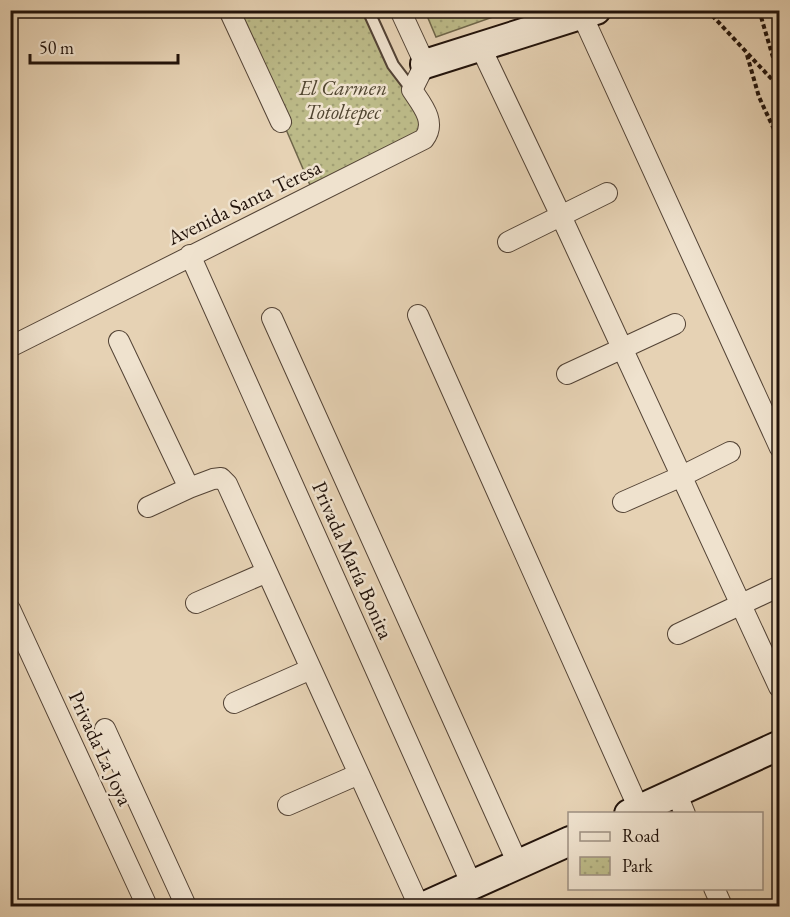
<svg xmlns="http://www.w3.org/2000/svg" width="790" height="917" font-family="'EB Garamond',serif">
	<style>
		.park { fill: url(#park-dots); stroke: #6f664a; stroke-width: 1.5 }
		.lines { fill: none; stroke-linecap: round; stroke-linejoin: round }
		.service-casing { stroke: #534335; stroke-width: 14 }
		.minor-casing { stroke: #534335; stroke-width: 22 }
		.secondary-casing { stroke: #22130b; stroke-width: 32 }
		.path { stroke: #22130b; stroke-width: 4; stroke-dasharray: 4.5 3; stroke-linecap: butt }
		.service { stroke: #efe2ce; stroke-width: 10 }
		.minor { stroke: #efe2ce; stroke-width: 20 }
		.secondary { stroke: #efe2ce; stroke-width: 28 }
		.labels { text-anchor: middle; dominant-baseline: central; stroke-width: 5; stroke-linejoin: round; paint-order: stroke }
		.park-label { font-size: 21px; font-style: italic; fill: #504530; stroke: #efe2ce }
		.street-label { font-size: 21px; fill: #22130b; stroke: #efe2ce }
	</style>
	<defs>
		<pattern id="park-dots" width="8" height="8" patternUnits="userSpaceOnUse" patternTransform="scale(1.5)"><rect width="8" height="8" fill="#bcba88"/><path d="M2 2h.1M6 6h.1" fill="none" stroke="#a19f74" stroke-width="1.8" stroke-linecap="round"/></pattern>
	</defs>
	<rect width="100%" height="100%" fill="#e6d2b4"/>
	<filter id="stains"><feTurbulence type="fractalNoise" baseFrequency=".00333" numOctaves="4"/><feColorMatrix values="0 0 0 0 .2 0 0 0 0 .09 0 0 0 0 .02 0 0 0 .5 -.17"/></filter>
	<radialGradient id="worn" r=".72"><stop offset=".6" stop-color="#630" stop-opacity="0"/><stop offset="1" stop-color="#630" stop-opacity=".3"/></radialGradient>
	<path class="park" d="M 235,11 L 372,11 L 429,132 L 310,185 Z
		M 425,11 L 510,11 L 436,37 Z"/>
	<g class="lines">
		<defs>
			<path id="service" d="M 368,10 L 393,65 L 412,90"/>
			<path id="minor" d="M 229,10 L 281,122
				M 582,15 L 780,448
				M 481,48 L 561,216 L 779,687
				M 508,242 L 607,193
				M 190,255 L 472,885
				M 418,315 L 639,809
				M 272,318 L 518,864
				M 119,341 L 189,488 L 213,479 L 221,478 L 227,484 L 419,906
				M 10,347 L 424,139 C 437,122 422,105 412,90 L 425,64 L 400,10
				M 567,374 L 675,324
				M 623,502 L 682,476 L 730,452
				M 148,507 L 189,488
				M 196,603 L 267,572
				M 10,609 L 147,906
				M 678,634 L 780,586
				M 234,703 L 311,669
				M 105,729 L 186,906
				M 676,792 L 685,814
				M 288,805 L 359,774
				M 714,888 L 722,906"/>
			<path id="secondary" d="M 425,64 L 596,10
				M 629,814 L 780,745
				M 425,906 L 570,841"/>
		</defs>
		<use href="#service" class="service-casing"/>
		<use href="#minor" class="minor-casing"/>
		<use href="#secondary" class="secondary-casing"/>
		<path class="path" d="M 707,10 L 780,88
			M 759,10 L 780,81
			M 747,55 L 759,97 L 780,142"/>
		<use href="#service" class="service"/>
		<use href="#minor" class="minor"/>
		<use href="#secondary" class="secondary"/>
	</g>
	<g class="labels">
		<g class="park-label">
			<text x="343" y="87">El Carmen<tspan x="343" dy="24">Totoltepec</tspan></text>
		</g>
		<g class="street-label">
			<text transform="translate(244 202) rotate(-26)">Avenida Santa Teresa</text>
			<text transform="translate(353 560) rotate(66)">Privada María Bonita</text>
			<text transform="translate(101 748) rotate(65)">Privada La Joya</text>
		</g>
	</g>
	<rect width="790" height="917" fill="none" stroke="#e6d2b4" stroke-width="36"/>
	<rect x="12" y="12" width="766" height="893" fill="none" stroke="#22130b" stroke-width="3"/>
	<rect x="18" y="18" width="754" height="881" fill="none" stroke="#22130b" stroke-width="1.5"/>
	<rect x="568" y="812" width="195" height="78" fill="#efe2ce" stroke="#9d8f80" stroke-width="1.5"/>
	<rect x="580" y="832" width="30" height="9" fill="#efe2ce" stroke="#9d8f80" stroke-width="1.5"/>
	<text x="622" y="842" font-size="18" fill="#22130b">Road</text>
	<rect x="580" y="857" width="30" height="18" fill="url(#park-dots)" stroke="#9d8f80" stroke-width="1.5"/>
	<text x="622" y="872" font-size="18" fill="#22130b">Park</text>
	<path d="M30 54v9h148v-9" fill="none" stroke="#22130b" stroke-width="3"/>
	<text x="39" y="54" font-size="18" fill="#22130b" stroke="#efe2ce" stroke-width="4.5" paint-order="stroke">50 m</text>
	<rect width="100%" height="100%" filter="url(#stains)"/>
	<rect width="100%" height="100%" fill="url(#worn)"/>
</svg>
